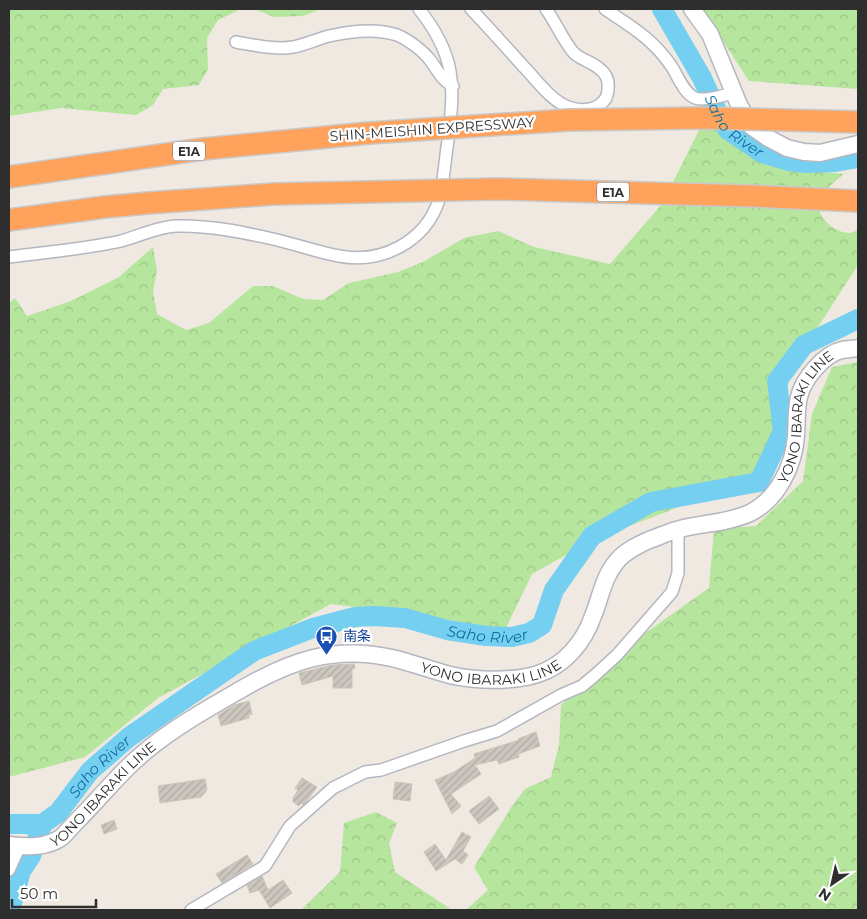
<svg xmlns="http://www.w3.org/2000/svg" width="867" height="919" font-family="Montserrat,'Noto Sans JP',sans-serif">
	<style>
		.forest { fill: url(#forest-crowns) }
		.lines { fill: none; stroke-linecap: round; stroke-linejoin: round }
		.river { stroke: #75cff0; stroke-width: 20 }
		.building { fill: url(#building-hatch); stroke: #cbc5ba }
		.minor-casing { stroke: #b4b7c1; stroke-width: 14 }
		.secondary-casing { stroke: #b4b7c1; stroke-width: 19 }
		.motorway-casing { stroke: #c9c9c9; stroke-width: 24 }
		.minor { stroke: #fff; stroke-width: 11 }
		.secondary { stroke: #fff; stroke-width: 16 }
		.motorway { stroke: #ffa35c; stroke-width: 21 }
		.motorway-bridge-casing { stroke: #c9c9c9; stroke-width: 24; stroke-linecap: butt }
		.motorway-bridge { stroke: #ffa35c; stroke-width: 21 }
		.labels { text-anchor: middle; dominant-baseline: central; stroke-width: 4.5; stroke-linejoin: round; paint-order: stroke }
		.shield { fill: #fff; stroke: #6d6d6d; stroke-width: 1 }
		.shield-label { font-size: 12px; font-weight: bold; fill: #2e2e2e }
		.street-label { font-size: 14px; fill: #2e2e2e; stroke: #fff }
		.transit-label { font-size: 14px; fill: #164399; stroke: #fff; text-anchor: start }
		.water-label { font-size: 15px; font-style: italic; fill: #0d6fa3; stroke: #fff }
	</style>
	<defs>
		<pattern id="forest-crowns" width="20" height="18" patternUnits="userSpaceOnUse" patternTransform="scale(1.25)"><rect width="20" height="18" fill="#b6e59e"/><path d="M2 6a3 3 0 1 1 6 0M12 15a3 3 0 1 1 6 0" fill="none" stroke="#9dc588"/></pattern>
		<pattern id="building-hatch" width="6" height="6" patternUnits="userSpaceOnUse" patternTransform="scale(1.25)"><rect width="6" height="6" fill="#cbc7bf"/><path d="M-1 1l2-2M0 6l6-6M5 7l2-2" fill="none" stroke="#afaba4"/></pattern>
	</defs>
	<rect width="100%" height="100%" fill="#efe9e1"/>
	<path class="forest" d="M 9,9 L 241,9 L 218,20 L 207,38 L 208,69 L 199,85 L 163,89 L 153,105 L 136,115 L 61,108 L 9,116 Z
		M 254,9 L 321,9 L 303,16 L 274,17 Z
		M 702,9 L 858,9 L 858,89 L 749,81 Z
		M 713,109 L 727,138 L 753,157 L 781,168 L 844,174 C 835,181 825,189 820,200 C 814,216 835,234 851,233 C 853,232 856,231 858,230 L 858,265 L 816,330 L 789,380 L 777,433 L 750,477 L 666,512 L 595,539 L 532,574 L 505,630 L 426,616 L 331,604 L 158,698 L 85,757 L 9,777 L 9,303 L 15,298 L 27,316 L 71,301 L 119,277 L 153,247 L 157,271 L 153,291 L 157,314 L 186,330 L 209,323 L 253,286 L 273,286 L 303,299 L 323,300 L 349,283 L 398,272 L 423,262 L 464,238 L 498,231 L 534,247 L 610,264 L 662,204 L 700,128 Z
		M 858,362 L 858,910 L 466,910 L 488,890 L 474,867 L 512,806 L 525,789 L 551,777 L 559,745 L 561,705 L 637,639 L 709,588 L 714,529 L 756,526 L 803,481 L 812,414 L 832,367 Z
		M 376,812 L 397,823 L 389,843 L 395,872 L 452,910 L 301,910 L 340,872 L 344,823 Z"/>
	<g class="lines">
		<g class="river">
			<path id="s1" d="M 662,9 L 702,78 L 721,120 L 728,130 L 762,153 L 789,161 L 807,163 L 835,162 L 858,158"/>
			<path id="s2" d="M 9,824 L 42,824 L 58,813 L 90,771 L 129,737 L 254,651 L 313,628 L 355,617 L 374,616 L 405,618 L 447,630 L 486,636 L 512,637 L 529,633 L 542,625 L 554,590 L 592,536 L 651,502 L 759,482 L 783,431 L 777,381 L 804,345 L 858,319"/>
			<path d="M 10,910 L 21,871 L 31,856 L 41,828"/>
		</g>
	</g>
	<path class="building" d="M 354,664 L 355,668 L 352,669 L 352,688 L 333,688 L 333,676 L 302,685 L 299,673 L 332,665 Z
		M 249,701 L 252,714 L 249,715 L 249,718 L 221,726 L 218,715 L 234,705 Z
		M 536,732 L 540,746 L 518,754 L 519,757 L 499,764 L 497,760 L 475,765 L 481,774 L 451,794 L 461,806 L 452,814 L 435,780 L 454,772 L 475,758 L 474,754 L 519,740 L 518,739 Z
		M 302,778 L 317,787 L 306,802 L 303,805 L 301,803 L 299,806 L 293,802 L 293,798 L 298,790 L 295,788 Z
		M 205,779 L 207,790 L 201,797 L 160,803 L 158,786 Z
		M 395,782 L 412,784 L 410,801 L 393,799 Z
		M 489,796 L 499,809 L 479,824 L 469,811 Z
		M 114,820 L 117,829 L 104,834 L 101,825 Z
		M 462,832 L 471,837 L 463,851 L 468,855 L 462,864 L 455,859 L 436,871 L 424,852 L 435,844 L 446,860 Z
		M 247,855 L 253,864 L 222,883 L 216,874 Z
		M 262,876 L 268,890 L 283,880 L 292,893 L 270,908 L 259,890 L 250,893 L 247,885 Z"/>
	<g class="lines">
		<defs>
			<path id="minor" d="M 471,9 C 489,28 506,47 523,66 C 536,79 550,100 568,107 C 581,112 598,111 606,98 C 609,91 609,82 606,76 C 599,64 585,62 575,54 C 566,46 555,21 546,9
				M 605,9 C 632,27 653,39 672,67 C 678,77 684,93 695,98 C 703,101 725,96 733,92
				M 236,42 C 254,45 275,50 293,47 C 305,45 317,39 329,36 C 351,31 376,28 397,35 C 409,40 423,51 430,60 C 438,70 441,80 453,86
				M 9,257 C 46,252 85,249 121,241 C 139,236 157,227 176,226 C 208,225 242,232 273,239 C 295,244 317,252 339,256 C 382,264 425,242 439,200 C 444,181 445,159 448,140 C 455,84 456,56 419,9
				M 9,870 L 20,846
				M 191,910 L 265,866 L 290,826 L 333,788 L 365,772 L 381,770 L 464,741 L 497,731 L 561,695 L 582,686 L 594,676 L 617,655 L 672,592 L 678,573 L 678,529"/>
			<g id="secondary">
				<path d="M 692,9 L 710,34 L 739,105 L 751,126 L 768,138 L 787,148 L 804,152 L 820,153 L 858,144"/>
				<path id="s3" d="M 9,845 C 27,847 47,848 62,837 C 67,832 72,826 77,821 C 94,804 110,785 126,769 C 159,736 200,713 240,690 C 290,661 333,645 392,658 C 412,663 431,670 450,675 C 475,681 513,682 538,674 C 565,665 584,642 593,616 C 601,597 603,577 617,561 C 625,551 638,545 649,540 C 659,537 670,531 680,529 C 703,523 728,523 750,513 C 778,499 794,465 796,436 C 797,423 796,409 799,397 C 803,379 824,354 842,350 C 847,349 853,349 858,348"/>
			</g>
			<path id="motorway" d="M 9,177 L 203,149 L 369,133
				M 9,220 L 105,207 L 148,203 L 274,194 L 367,192"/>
		</defs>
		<use href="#minor" class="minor-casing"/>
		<use href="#secondary" class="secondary-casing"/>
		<use href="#motorway" class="motorway-casing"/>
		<use href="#minor" class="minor"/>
		<use href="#secondary" class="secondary"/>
		<use href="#motorway" class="motorway"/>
		<defs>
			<path id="motorway-bridge" d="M 369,133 L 569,120 L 702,118 L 858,122
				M 367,192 L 497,189 L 752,196 L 858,201"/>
		</defs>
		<use href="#motorway-bridge" class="motorway-bridge-casing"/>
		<use href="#motorway-bridge" class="motorway-bridge"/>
	</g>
	<defs>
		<symbol id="bus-pin" viewBox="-11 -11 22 30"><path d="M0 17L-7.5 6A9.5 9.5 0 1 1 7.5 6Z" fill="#1a4fb4" stroke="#fff"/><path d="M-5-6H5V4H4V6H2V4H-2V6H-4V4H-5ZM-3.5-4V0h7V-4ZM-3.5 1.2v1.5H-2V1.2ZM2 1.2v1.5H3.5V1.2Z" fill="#fff"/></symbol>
	</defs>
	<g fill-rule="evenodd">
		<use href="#bus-pin" x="314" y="624" width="25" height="34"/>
	</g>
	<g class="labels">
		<g class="shield">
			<rect x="173" y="141.5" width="32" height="19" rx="4"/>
			<rect x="597" y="182.5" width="32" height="19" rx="4"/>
		</g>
		<g class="shield-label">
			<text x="189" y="151">E1A</text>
			<text x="613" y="192">E1A</text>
		</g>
		<g class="street-label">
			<text transform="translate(432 129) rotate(-4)">SHIN-MEISHIN EXPRESSWAY</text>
			<text stroke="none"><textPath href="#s3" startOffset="999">YONO IBARAKI LINE</textPath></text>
			<text stroke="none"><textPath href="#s3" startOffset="549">YONO IBARAKI LINE</textPath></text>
			<text stroke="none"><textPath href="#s3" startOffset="114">YONO IBARAKI LINE</textPath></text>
		</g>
		<g class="transit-label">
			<text x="343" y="636">南条</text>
		</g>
		<g class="water-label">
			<text stroke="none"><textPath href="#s1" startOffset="139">Saho River</textPath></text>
			<text stroke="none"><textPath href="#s2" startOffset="550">Saho River</textPath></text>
			<text stroke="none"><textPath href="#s2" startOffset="115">Saho River</textPath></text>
		</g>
	</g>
	<rect width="867" height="919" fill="none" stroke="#2e2e2e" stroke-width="20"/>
	<g transform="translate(832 884) rotate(214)" stroke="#ffffff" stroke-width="4" paint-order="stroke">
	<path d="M0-4L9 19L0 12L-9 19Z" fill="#2e2e2e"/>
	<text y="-8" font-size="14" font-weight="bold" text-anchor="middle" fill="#2e2e2e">N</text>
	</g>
	<path d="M12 899v8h84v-8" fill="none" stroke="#2e2e2e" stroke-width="2.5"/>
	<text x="20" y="899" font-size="15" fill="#2e2e2e" stroke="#ffffff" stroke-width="4" paint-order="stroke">50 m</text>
</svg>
